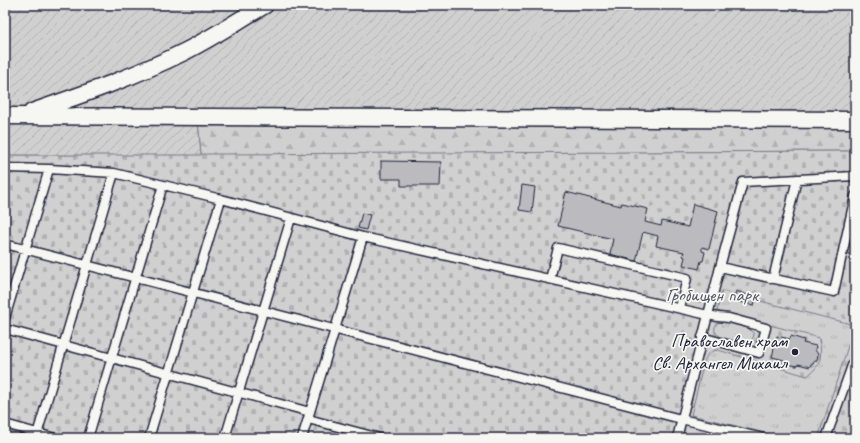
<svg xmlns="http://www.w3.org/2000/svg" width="860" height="443" font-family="Caveat,sans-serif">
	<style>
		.forest { fill: url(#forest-firs); stroke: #797986 }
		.cemetery { fill: url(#cemetery-stones); stroke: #797986 }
		.park { fill: url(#park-tufts); stroke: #797986 }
		.garden { fill: url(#garden-furrows); stroke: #797986 }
		.building { fill: #bbbbbf; stroke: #22223b }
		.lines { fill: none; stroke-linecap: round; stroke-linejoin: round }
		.service-casing { stroke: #22223b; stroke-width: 11 }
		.minor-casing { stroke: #22223b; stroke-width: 19 }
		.service { stroke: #f6f6f2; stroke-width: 8 }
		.minor { stroke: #f6f6f2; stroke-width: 16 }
		.poi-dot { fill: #22223b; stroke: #f6f6f2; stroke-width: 1.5 }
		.labels { text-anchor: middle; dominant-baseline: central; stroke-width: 3.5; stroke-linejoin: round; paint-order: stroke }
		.park-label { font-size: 19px; fill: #565668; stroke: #f6f6f2 }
		.poi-label { font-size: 19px; fill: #22223b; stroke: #f6f6f2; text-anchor: end }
	</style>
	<defs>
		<pattern id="forest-firs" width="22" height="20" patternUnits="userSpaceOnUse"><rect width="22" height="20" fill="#d0d0d1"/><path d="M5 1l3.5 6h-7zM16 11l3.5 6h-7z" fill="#b2b2b4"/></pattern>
		<pattern id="cemetery-stones" width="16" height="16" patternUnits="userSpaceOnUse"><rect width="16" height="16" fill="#d0d0d1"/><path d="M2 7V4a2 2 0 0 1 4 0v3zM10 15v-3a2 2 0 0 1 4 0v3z" fill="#b2b2b4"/></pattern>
		<pattern id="park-tufts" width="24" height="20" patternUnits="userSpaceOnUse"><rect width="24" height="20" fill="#d0d0d1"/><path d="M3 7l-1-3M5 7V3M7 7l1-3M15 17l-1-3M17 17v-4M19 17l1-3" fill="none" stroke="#b2b2b4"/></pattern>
		<pattern id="garden-furrows" width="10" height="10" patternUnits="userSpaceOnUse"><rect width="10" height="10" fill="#d0d0d1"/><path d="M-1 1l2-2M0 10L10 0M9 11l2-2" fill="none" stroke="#b2b2b4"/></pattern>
	</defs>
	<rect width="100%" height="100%" fill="#eeeeeb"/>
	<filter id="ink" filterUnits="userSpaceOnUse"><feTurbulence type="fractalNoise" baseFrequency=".025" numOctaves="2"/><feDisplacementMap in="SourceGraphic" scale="8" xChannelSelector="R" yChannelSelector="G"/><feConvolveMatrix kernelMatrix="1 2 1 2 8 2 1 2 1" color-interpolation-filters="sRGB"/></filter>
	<g filter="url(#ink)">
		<path class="forest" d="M 198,122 L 855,124 L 855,151 L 201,155 Z"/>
		<path class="cemetery" d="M 855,151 L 855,438 L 5,438 L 5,155 Z"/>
		<path class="park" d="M 722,291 L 735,295 L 734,298 L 740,300 L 739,302 L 754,305 L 756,300 L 855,325 L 818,438 L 786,438 L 691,415 L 704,362 C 707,355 709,351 718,350 L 807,376 C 822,365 822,356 819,338 L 717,311 Z
			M 724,321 L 748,328 L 754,334 C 753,339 751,343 745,344 C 738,342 708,338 716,325 C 718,321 721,321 724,321 Z"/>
		<path class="garden" d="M 5,5 L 855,5 L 855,124 L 198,122 L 201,155 L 5,155 Z"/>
		<path class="building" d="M 381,161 L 441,162 L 440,186 L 401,186 L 401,179 L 381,179 Z
			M 522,185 L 535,187 L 532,212 L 519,210 Z
			M 566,192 L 621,206 L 622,203 L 648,209 L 645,222 L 661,226 L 662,221 L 688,227 L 693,204 L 718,211 L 709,249 L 702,247 L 702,251 L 705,252 L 703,261 L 701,261 L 699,269 L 683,265 L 685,257 L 683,256 L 684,252 L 656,246 L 658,236 L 643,232 L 636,261 L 610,254 L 613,239 L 558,226 Z
			M 362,213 L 370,215 L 366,230 L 358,228 Z
			M 736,291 L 756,298 L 754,305 L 739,302 L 740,300 L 734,298 Z
			M 777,336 L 790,339 L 791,336 L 804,340 L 803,343 L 816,346 L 815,350 L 818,354 L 817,360 L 811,364 L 810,367 L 798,364 L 797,366 L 783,363 L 784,360 L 772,357 Z"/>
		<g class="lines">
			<defs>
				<path id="service" d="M 5,168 L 49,169 L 114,173 L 221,199 L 363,237 L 302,438
					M 855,176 L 743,182 L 720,267 L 834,292 L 855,196
					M 363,237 L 708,315 L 677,438
					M 5,244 L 681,419 L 763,438
					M 550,279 L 558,248 L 687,278 L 680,308
					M 773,279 L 797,179
					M 5,318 L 49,169
					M 5,329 L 310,412
					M 702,337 L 759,353 L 766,328 L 729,318 L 718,317 L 708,315 L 720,267
					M 308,419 L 380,438
					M 5,424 L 55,438
					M 36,438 L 114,173
					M 88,438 L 163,185
					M 149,438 L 221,199
					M 225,438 L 291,218
					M 826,438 L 855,357"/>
				<path id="minor" d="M 32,112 C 84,94 136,76 186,51 C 213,37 239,20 265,5
					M 5,116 L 855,120"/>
			</defs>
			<use href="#service" class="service-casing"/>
			<use href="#minor" class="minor-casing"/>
			<use href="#service" class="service"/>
			<use href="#minor" class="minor"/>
		</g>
	</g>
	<circle class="poi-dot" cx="795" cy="352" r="4"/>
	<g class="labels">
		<g class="park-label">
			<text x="712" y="295">Гробищен парк</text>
		</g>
		<g class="poi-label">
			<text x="787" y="341">Православен храм<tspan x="787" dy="22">Св. Архангел Михаил</tspan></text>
		</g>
	</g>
	<rect width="860" height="443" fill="none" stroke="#f6f6f2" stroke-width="20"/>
	<rect x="10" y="10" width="840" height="423" fill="none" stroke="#22223b" stroke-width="1.5" filter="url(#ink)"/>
</svg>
